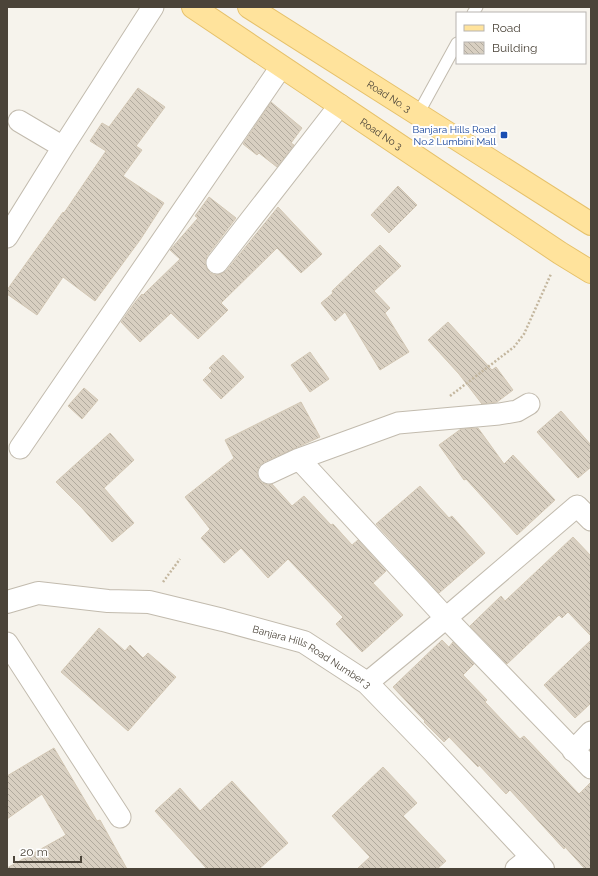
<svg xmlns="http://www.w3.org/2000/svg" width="598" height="876" font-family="Raleway,sans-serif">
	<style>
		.building { fill: url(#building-back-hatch); stroke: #d3c7b4 }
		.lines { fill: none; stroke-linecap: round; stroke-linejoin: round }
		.service-casing { stroke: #c2bbae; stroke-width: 13 }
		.minor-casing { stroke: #c2bbae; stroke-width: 23 }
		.tertiary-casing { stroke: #c2bbae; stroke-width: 24 }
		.primary-casing { stroke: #e6c16a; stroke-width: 24 }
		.path { stroke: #c4b79f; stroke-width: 2.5; stroke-dasharray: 2 2; stroke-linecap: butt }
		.service { stroke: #fff; stroke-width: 11 }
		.minor { stroke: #fff; stroke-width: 21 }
		.tertiary { stroke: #fff; stroke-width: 22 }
		.primary { stroke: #ffe39c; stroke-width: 22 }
		.transit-dot { fill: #1a4fb4; stroke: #fff; stroke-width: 1.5 }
		.labels { text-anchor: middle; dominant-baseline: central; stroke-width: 4; stroke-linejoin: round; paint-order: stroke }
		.street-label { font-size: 10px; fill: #4b4439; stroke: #fff }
		.transit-label { font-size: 10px; fill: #164399; stroke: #fff; text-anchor: end }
	</style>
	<defs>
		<pattern id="building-back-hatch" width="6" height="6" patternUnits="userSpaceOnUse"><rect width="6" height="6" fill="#d8cfc1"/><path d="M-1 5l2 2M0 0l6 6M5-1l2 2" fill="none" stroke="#b1aa9e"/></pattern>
	</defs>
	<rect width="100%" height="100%" fill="#f6f3ec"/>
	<path class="building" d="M 138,88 L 165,107 L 136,146 L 142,150 L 123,176 L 164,203 L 140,240 L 95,301 L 63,277 L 37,315 L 7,294 L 7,290 L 63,212 L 64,213 L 106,151 L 90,141 L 102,123 L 109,127 Z
		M 271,102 L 302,128 L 291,143 L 294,145 L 277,167 L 259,153 L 257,155 L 243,144 Z
		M 398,186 L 417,205 L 389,233 L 371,215 Z
		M 209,197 L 236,218 L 207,256 L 205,262 L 206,267 L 210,273 L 216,275 L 221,274 L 226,271 L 278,207 L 322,254 L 301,273 L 277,248 L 221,303 L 228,310 L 198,339 L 171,313 L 140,342 L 121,322 L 136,301 L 142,294 L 143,295 L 180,259 L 170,250 L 198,218 L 195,216 Z
		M 380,245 L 401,266 L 374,291 L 390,308 L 385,313 L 409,352 L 380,370 L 345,312 L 335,321 L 321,303 L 333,293 L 332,291 Z
		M 448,322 L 492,370 L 496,367 L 513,390 L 497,402 L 482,404 L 459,374 L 428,340 Z
		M 310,352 L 329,379 L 310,392 L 291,365 Z
		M 223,355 L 244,377 L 221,399 L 203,380 L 212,371 L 209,368 Z
		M 84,388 L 98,400 L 82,419 L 68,406 Z
		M 301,402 L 320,437 L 264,462 L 259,466 L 257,472 L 258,478 L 262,483 L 268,485 L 272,484 L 292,506 L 304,496 L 331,525 L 333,524 L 352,545 L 358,540 L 386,571 L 373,583 L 403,615 L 362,652 L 336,624 L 343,617 L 288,559 L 268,578 L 241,548 L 224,563 L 201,538 L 210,529 L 185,497 L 234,458 L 225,440 Z
		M 561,411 L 591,445 L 591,467 L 578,478 L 537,432 Z
		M 478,428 L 504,464 L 513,455 L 555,500 L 517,535 L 466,479 L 464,480 L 439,445 L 461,429 Z
		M 110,433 L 134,460 L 104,488 L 134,523 L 112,542 L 82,508 L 56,482 Z
		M 420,486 L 449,518 L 452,516 L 485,553 L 439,593 L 376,524 Z
		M 573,537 L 591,556 L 591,636 L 568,612 L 562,618 L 559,615 L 507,664 L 470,626 L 501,596 L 505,601 Z
		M 99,628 L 125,651 L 130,645 L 143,658 L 148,653 L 176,677 L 128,731 L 61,672 Z
		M 442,640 L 449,647 L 453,642 L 474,664 L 463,675 L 487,700 L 485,702 L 520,739 L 524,736 L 579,794 L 591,782 L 591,869 L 585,869 L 565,847 L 564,849 L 510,790 L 506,794 L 479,765 L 478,767 L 449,737 L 444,742 L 424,722 L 425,721 L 393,687 Z
		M 591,640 L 591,703 L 575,718 L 544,685 Z
		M 54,748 L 97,821 L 100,820 L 127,869 L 7,869 L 7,868 L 66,835 L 42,794 L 7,819 L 7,776 Z
		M 383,767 L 417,803 L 403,816 L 446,861 L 437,869 L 357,869 L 370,857 L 332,816 Z
		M 232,781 L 288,843 L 259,869 L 207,869 L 155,811 L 180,788 L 200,811 Z"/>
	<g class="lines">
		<defs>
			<path id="service" d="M 473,13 L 477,7
				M 418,114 L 457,43"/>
			<path id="minor" d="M 19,121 L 63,147
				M 7,237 L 63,147 L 153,7
				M 217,263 L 340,105
				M 20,448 L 281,67
				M 299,459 L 446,618 L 591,768
				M 269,473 L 299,459 L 398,423 L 499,414 L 517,411 L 529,404
				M 7,643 L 120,817
				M 367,683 L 446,618 L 577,506 L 591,520
				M 573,751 L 591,732
				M 516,869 L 531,857"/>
			<g id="tertiary">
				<path id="s1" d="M 7,602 L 38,593 L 108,601 L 149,602 L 223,620 L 304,642 L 367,683 L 434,752 L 543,869"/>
			</g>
			<g id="primary">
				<path id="s2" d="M 193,7 C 315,90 438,171 560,253 L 591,272"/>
				<path id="s3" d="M 249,7 L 591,224"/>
			</g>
		</defs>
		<use href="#service" class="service-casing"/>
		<use href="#minor" class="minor-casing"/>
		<use href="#tertiary" class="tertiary-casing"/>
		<use href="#primary" class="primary-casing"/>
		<path class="path" d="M 450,396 L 514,347 L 524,334 L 551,274
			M 163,582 L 180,559"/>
		<use href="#service" class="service"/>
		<use href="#minor" class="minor"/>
		<use href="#tertiary" class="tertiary"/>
		<use href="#primary" class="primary"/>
	</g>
	<rect class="transit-dot" x="500" y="131" width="8" height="8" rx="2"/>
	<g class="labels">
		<g class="street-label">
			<text stroke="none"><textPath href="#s3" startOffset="166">Road No. 3</textPath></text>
			<text stroke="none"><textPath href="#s2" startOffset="227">Road No 3</textPath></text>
			<text stroke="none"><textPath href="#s1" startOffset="317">Banjara Hills Road Number 3</textPath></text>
		</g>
		<g class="transit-label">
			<text x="496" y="129">Banjara Hills Road<tspan x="496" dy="12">No.2 Lumbini Mall</tspan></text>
		</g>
	</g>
	<rect width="598" height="876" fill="none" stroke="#4b4439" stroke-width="16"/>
	<rect x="456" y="12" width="130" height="52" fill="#ffffff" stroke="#b7b4b0"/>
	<rect x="464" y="25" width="20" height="6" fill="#ffe39c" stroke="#b7b4b0"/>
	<text x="492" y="32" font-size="12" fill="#4b4439">Road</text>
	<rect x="464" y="42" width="20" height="12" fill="url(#building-back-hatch)" stroke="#b7b4b0"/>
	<text x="492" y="52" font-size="12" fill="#4b4439">Building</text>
	<path d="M14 856v6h67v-6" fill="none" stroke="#4b4439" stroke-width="2"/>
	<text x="20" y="856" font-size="12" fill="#4b4439" stroke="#ffffff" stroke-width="3" paint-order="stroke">20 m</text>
</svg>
